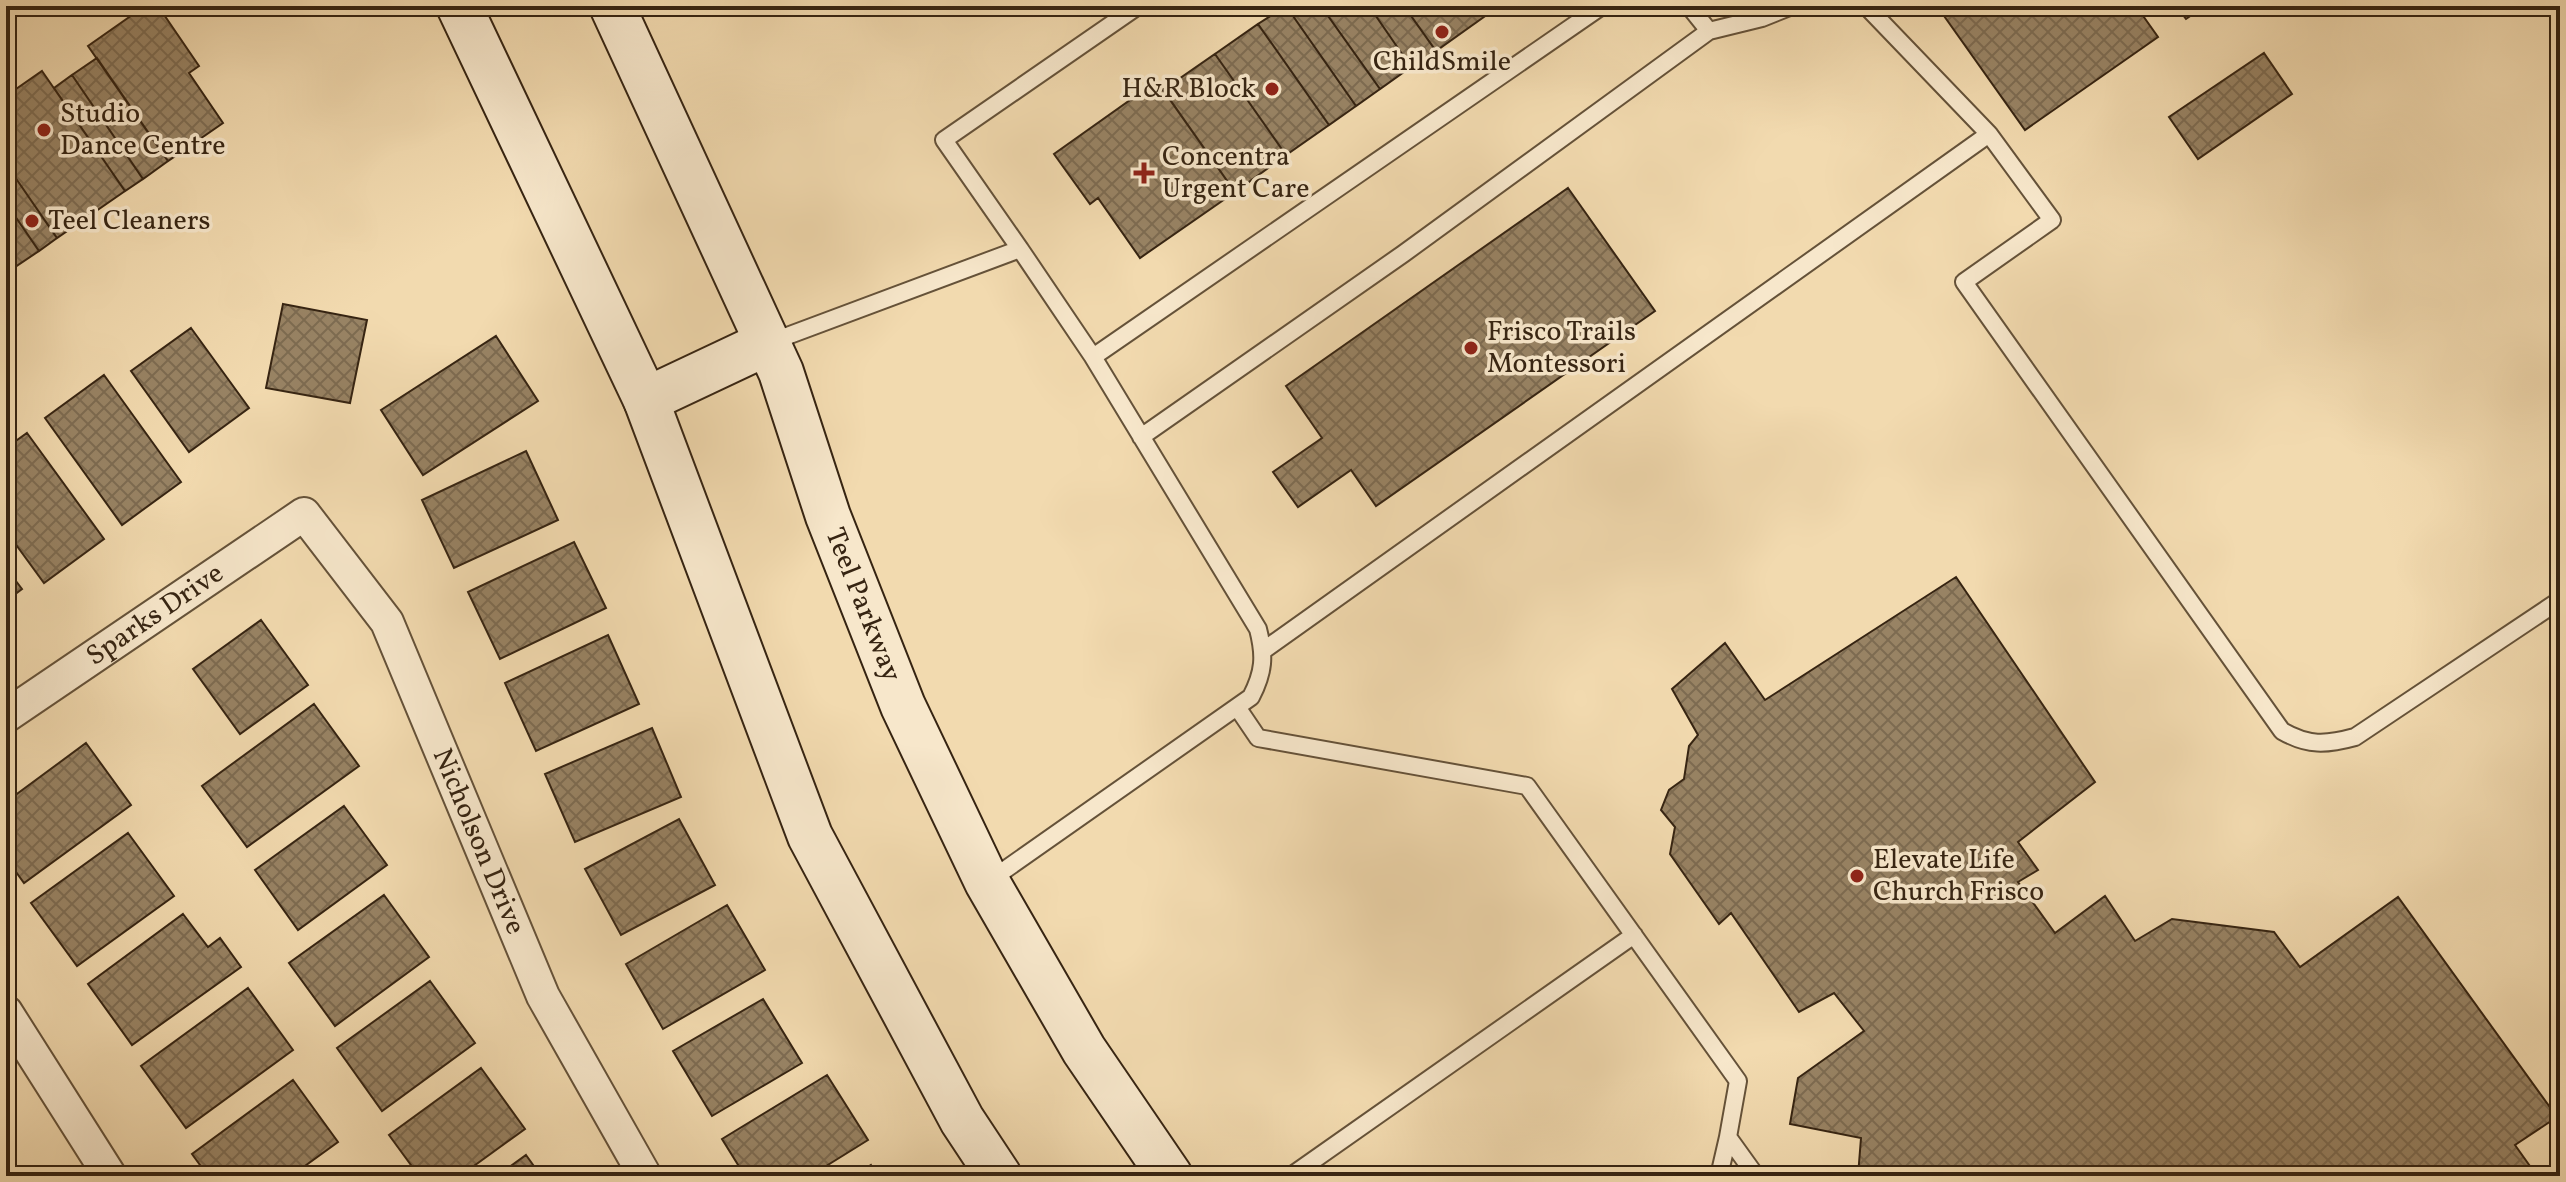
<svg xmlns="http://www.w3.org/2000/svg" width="2566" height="1182" font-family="Vollkorn,serif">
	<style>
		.building { fill: url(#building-cross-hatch); stroke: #362412; stroke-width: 2 }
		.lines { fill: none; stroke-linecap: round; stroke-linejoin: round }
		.service-casing { stroke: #655239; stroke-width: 20 }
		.minor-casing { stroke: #655239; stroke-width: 36 }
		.secondary-casing { stroke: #362412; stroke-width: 48 }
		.service { stroke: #f7e7cb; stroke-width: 16 }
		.minor { stroke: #f7e7cb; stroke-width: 32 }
		.secondary { stroke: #f7e7cb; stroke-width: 44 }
		.poi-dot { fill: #8f2418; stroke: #f7e7cb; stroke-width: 3 }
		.labels { text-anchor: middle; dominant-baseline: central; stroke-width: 7; stroke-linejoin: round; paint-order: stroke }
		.poi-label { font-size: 28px; fill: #362412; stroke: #f7e7cb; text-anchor: start }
		.street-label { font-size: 28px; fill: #362412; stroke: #f7e7cb }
	</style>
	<defs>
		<pattern id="building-cross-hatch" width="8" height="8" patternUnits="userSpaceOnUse" patternTransform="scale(2)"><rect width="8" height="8" fill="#988364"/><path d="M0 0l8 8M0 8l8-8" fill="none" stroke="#7d6b51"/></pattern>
	</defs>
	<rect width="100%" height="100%" fill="#f2daaf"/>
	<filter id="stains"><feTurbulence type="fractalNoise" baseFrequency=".0025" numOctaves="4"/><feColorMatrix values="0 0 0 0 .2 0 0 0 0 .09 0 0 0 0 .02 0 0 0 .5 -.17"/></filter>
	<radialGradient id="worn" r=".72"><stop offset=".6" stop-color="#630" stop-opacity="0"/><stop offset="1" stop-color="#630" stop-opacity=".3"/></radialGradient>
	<path class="building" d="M 145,6 L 158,6 L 199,66 L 189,73 L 223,123 L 168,161 L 88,46 Z
		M 1286,6 L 1321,6 L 1380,89 L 1356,106 Z
		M 1286,6 L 1356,106 L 1329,125 L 1258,24 Z
		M 1321,6 L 1369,6 L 1411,67 L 1380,89 Z
		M 1369,6 L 1404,6 L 1436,51 L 1411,67 Z
		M 1404,6 L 1482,6 L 1488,14 L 1436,51 Z
		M 1937,6 L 2136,6 L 2158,37 L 2025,130 Z
		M 2176,6 L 2205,6 L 2186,19 Z
		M 1258,24 L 1329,125 L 1286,155 L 1215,54 Z
		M 2264,53 L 2292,94 L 2198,159 L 2169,117 Z
		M 1215,54 L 1286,155 L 1235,192 L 1163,90 Z
		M 97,58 L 168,161 L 143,179 L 72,75 Z
		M 42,71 L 125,191 L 57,238 L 6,164 L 6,96 Z
		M 72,75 L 143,179 L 125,191 L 54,88 Z
		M 1157,81 L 1235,192 L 1140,258 L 1098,198 L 1090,204 L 1054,154 Z
		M 6,164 L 57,238 L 39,251 L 6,203 Z
		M 1568,188 L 1655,311 L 1376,506 L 1351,470 L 1298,507 L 1273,472 L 1322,438 L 1286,386 Z
		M 6,203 L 39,251 L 15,267 L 6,254 Z
		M 6,254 L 15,267 L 6,273 Z
		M 283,304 L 367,320 L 350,403 L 266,388 Z
		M 191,328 L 249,408 L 189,452 L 131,371 Z
		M 496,336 L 538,401 L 423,475 L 381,410 Z
		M 104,375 L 181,482 L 122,525 L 45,418 Z
		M 27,433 L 104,539 L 44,583 L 6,531 L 6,448 Z
		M 526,451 L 558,520 L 454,568 L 422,500 Z
		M 574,542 L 606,608 L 500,659 L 468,592 Z
		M 6,568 L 22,589 L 6,601 Z
		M 1956,577 L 2095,782 L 2018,842 L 2038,870 L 2018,882 L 2055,933 L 2105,896 L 2135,941 L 2172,919 L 2274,932 L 2300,967 L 2398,897 L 2557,1117 L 2515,1145 L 2537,1176 L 1858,1176 L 1861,1138 L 1790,1124 L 1798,1078 L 1864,1031 L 1834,993 L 1799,1012 L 1731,913 L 1719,924 L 1670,854 L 1675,827 L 1661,810 L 1669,790 L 1684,779 L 1689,746 L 1698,735 L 1672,689 L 1725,643 L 1765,700 Z
		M 261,620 L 308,685 L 240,734 L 193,669 Z
		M 608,635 L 639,704 L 536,751 L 505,683 Z
		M 314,704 L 359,766 L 247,847 L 202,786 Z
		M 652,728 L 681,797 L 575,842 L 545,774 Z
		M 86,743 L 131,805 L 24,883 L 6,858 L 6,802 Z
		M 344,806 L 387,865 L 298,930 L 255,870 Z
		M 679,819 L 715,885 L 621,935 L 585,869 Z
		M 128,833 L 174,896 L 77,966 L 31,903 Z
		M 384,895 L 429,957 L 335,1026 L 289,963 Z
		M 727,905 L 765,970 L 663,1029 L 626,964 Z
		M 183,914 L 208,947 L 220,938 L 241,967 L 132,1045 L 88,984 Z
		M 430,981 L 475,1043 L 382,1111 L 337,1048 Z
		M 248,988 L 293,1050 L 186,1128 L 141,1066 Z
		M 763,999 L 802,1063 L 712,1116 L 673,1051 Z
		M 481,1068 L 525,1129 L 460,1176 L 419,1176 L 389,1135 Z
		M 827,1075 L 868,1140 L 810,1176 L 745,1176 L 722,1139 Z
		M 293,1080 L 338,1142 L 291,1176 L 208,1176 L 192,1154 Z
		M 526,1155 L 541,1176 L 497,1176 Z
		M 871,1165 L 879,1176 L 855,1176 Z"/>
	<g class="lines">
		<defs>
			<path id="service" d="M 1689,6 L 1709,31 L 1762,18 L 1792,6
				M 1866,6 L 1989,134
				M 1020,249 L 1093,357 L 1602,6
				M 771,342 L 1020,249 L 944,140 L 1138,6
				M 1141,437 L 1403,254 L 1709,31
				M 1264,650 L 1989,134 L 2052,220 L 1964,282 L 2282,731 C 2308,746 2326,745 2355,737 L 2560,600
				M 1237,707 L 1258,738 L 1527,786 L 1738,1081 L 1728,1137 L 1756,1176
				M 989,881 L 1251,697 C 1264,672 1265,656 1258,629 L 1093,357
				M 1291,1176 L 1634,935
				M 1719,1176 L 1728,1137"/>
			<g id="minor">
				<path id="s1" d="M 6,716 L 304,514 L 387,622 L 543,996 L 645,1176"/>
				<path d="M 6,1012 L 110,1176"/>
			</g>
			<g id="secondary">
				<path d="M 459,6 L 646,400 L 810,836 L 962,1120 L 999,1176"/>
				<path id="s2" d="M 612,6 L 781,372 L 828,516 L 903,706 L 987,882 L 1084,1050 L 1170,1176"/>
				<path d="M 646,400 L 767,343"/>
			</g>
		</defs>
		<use href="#service" class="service-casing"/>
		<use href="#minor" class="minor-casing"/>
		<use href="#secondary" class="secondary-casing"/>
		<use href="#service" class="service"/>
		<use href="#minor" class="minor"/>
		<use href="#secondary" class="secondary"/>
	</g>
	<g class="poi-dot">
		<circle cx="1442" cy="32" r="8"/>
		<circle cx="1272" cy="89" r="8"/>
		<circle cx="44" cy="130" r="8"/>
		<path d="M1140 161h8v8h8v8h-8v8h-8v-8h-8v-8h8z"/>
		<circle cx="32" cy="221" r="8"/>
		<circle cx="1471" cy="348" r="8"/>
		<circle cx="1857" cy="876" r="8"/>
	</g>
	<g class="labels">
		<g class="poi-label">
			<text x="1442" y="62" text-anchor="middle">ChildSmile</text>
			<text x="1256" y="89" text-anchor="end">H&amp;R Block</text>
			<text x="60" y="114">Studio<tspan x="60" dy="32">Dance Centre</tspan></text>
			<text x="1162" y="157">Concentra<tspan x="1162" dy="32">Urgent Care</tspan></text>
			<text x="48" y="221">Teel Cleaners</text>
			<text x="1487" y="332">Frisco Trails<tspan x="1487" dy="32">Montessori</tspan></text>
			<text x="1873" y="860">Elevate Life<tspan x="1873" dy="32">Church Frisco</tspan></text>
		</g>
		<g class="street-label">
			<text stroke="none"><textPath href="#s2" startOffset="650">Teel Parkway</textPath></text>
			<text stroke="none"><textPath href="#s1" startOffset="180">Sparks Drive</textPath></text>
			<text stroke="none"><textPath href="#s1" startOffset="734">Nicholson Drive</textPath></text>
		</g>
	</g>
	<rect width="2566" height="1182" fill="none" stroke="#f2daaf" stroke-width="32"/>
	<rect x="8" y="8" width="2550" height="1166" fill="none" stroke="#362412" stroke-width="4"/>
	<rect x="16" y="16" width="2534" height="1150" fill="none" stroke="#362412" stroke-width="2"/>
	<rect width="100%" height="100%" filter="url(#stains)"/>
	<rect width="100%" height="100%" fill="url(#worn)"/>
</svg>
